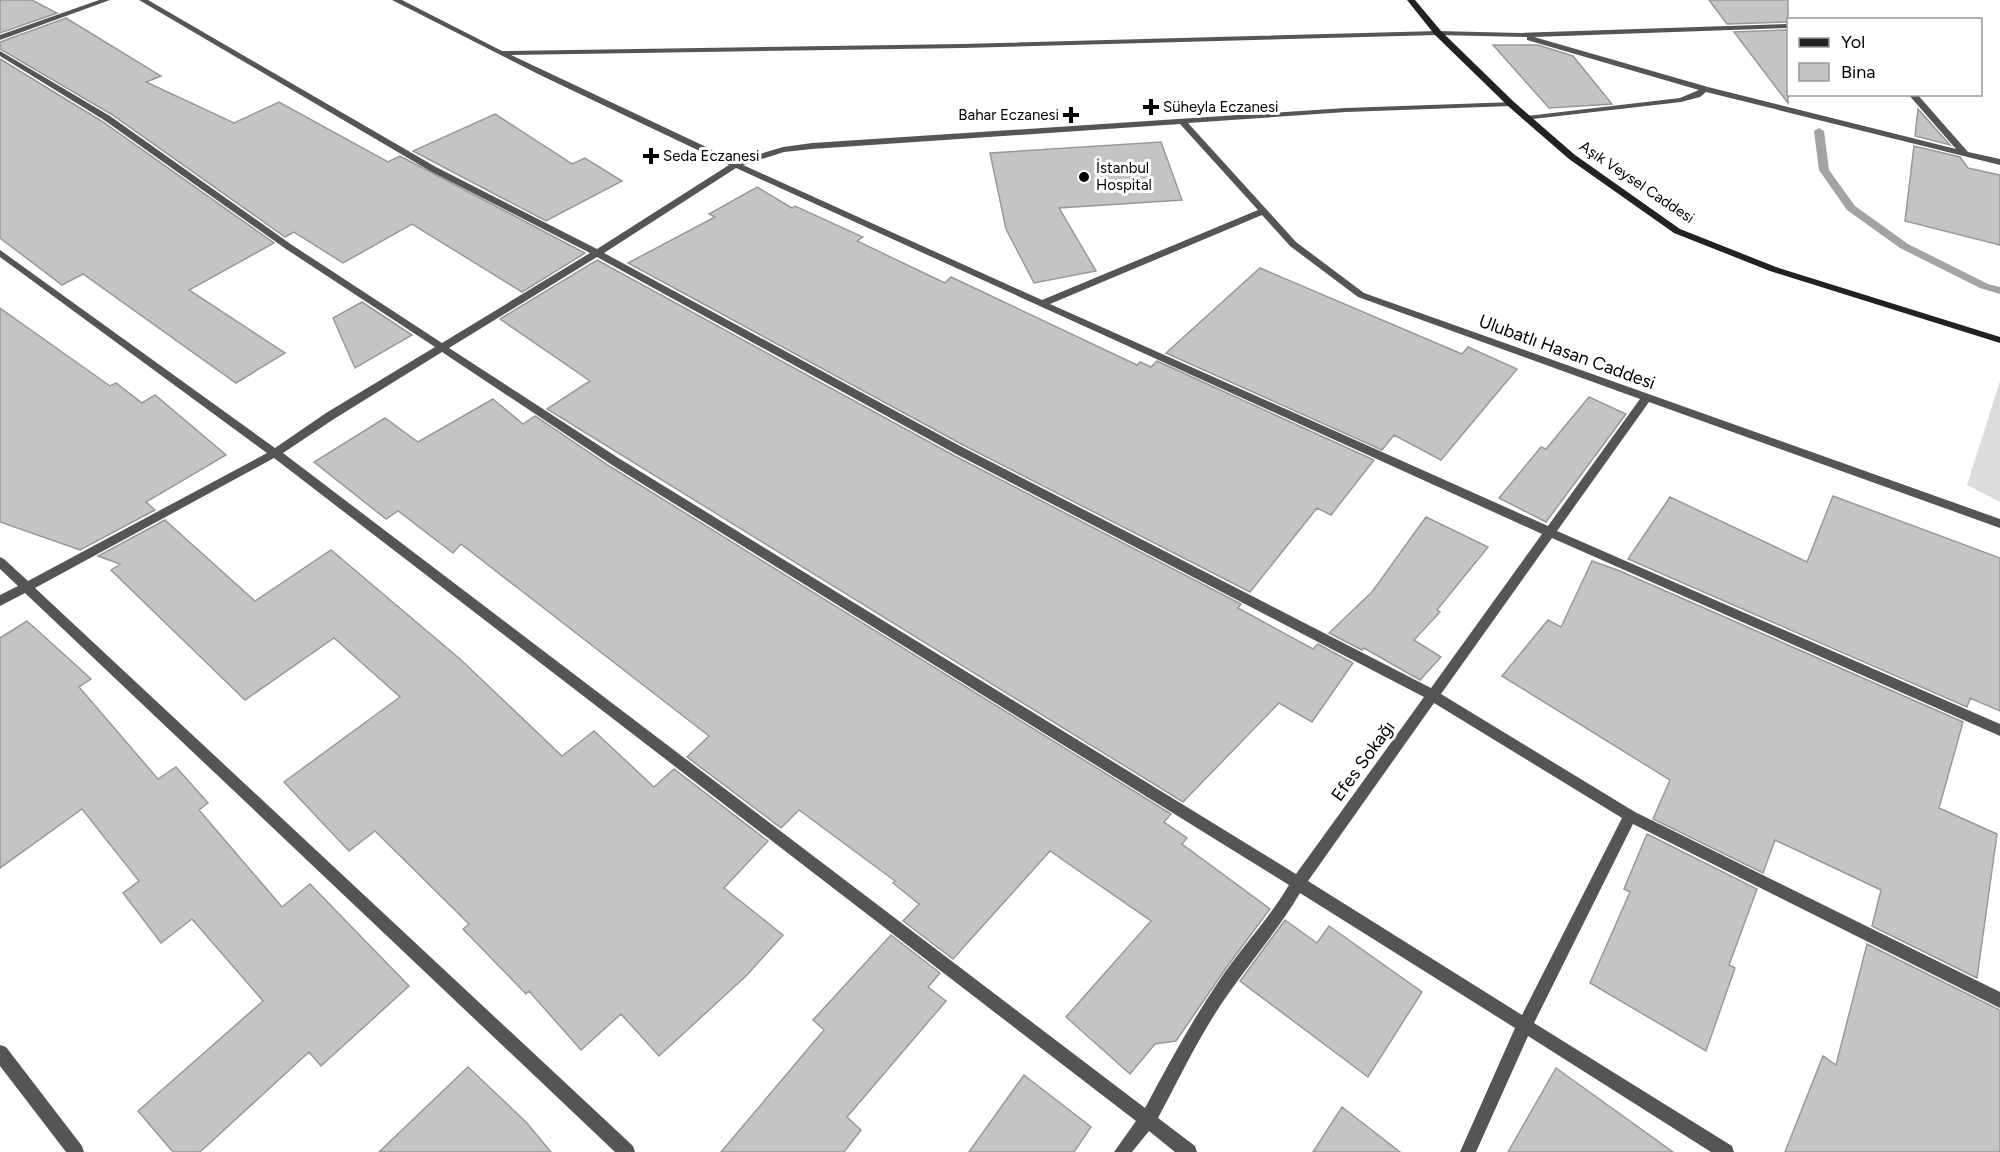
<svg xmlns="http://www.w3.org/2000/svg" width="2000" height="1152" font-family="Figtree,sans-serif">
	<style>
		.green { fill: #dcdcdc }
		.lines { fill: none; stroke-linecap: round; stroke-linejoin: round }
		.stream { fill: #a3a3a3; fill-rule: evenodd }
		.building { fill: #c4c4c4; stroke: #999; stroke-width: 1.5 }
		.street { fill: #555; fill-rule: evenodd }
		.secondary { fill: #222; fill-rule: evenodd }
		.poi-dot { fill: #000; stroke: #fff; stroke-width: 2 }
		.labels { text-anchor: middle; dominant-baseline: central; stroke-width: 6; stroke-linejoin: round; paint-order: stroke }
		.far-poi-label { font-size: 15px; fill: #000; stroke: #fff; text-anchor: start }
		.far-street-label { font-size: 15px; fill: #000; stroke: #fff }
		.street-label { font-size: 18px; fill: #000; stroke: #fff }
	</style>
	<rect width="100%" height="100%" fill="#fff"/>
	<path class="green" d="M 2000,381 L 2000,502 L 1967,485 Z"/>
	<g class="lines">
		<path class="stream" d="M 1819,128 L 1824,131 L 1829,170 L 1855,206 L 1908,244 L 1988,284 L 2000,287 L 2000,294 L 1980,288 L 1900,248 L 1847,210 L 1819,170 L 1814,131 Z"/>
	</g>
	<path class="building" d="M 0,0 L 32,0 L 57,13 L 0,33 Z
		M 1709,0 L 1788,0 L 1788,22 L 1727,24 Z
		M 66,18 L 161,76 L 146,82 L 234,123 L 279,102 L 388,162 L 400,156 L 585,253 L 522,292 L 412,224 L 343,263 L 294,232 L 285,237 L 111,114 L 0,49 L 0,42 Z
		M 1788,30 L 1788,103 L 1734,32 Z
		M 1493,45 L 1538,45 L 1573,56 L 1612,104 L 1549,108 Z
		M 0,59 L 103,122 L 274,243 L 189,290 L 285,353 L 236,383 L 83,274 L 62,285 L 0,238 Z
		M 1918,109 L 1950,145 L 1915,136 Z
		M 495,114 L 572,164 L 585,158 L 622,181 L 546,221 L 413,151 Z
		M 1161,142 L 1182,200 L 1059,208 L 1096,271 L 1034,283 L 1006,229 L 990,153 Z
		M 1914,146 L 1960,157 L 1968,168 L 2000,175 L 2000,245 L 1905,221 Z
		M 757,187 L 792,208 L 795,206 L 863,237 L 857,241 L 945,283 L 951,277 L 1137,365 L 1140,362 L 1151,367 L 1157,361 L 1374,460 L 1331,515 L 1317,508 L 1250,592 L 963,445 L 628,263 L 715,217 L 709,214 Z
		M 597,260 L 953,455 L 1241,604 L 1238,608 L 1313,649 L 1318,644 L 1353,663 L 1312,722 L 1279,703 L 1183,802 L 547,409 L 590,381 L 500,319 Z
		M 1260,268 L 1462,354 L 1468,347 L 1517,369 L 1441,460 L 1394,435 L 1382,450 L 1166,353 Z
		M 362,302 L 412,335 L 355,368 L 333,318 Z
		M 0,308 L 110,386 L 116,383 L 142,403 L 155,395 L 226,455 L 146,502 L 155,510 L 80,550 L 0,522 Z
		M 1589,397 L 1626,414 L 1546,522 L 1499,498 L 1541,447 L 1546,449 Z
		M 493,399 L 523,424 L 535,416 L 611,467 L 1171,814 L 1164,822 L 1187,838 L 1182,844 L 1270,909 L 1226,968 L 1176,1041 L 1155,1044 L 1130,1074 L 1066,1017 L 1151,921 L 1050,851 L 953,959 L 903,921 L 919,904 L 893,883 L 895,881 L 799,810 L 781,828 L 687,757 L 709,736 L 461,544 L 453,553 L 398,511 L 386,519 L 314,462 L 385,418 L 418,442 Z
		M 1833,496 L 2000,558 L 2000,711 L 1970,698 L 1967,707 L 1628,559 L 1670,497 L 1807,562 Z
		M 1426,517 L 1488,547 L 1437,610 L 1440,612 L 1414,640 L 1441,657 L 1420,680 L 1364,648 L 1362,650 L 1329,633 L 1372,592 Z
		M 165,520 L 255,601 L 331,550 L 460,659 L 562,756 L 594,731 L 654,787 L 674,769 L 768,841 L 724,888 L 783,935 L 747,975 L 659,1056 L 621,1014 L 581,1050 L 529,991 L 526,994 L 463,929 L 469,924 L 375,831 L 349,851 L 284,782 L 400,697 L 334,638 L 245,700 L 111,570 L 120,564 L 98,556 Z
		M 1592,561 L 1620,571 L 1963,722 L 1939,808 L 1997,834 L 1977,978 L 1872,926 L 1881,890 L 1775,840 L 1763,873 L 1653,819 L 1670,780 L 1502,676 L 1548,620 L 1561,627 Z
		M 27,621 L 91,679 L 79,687 L 158,779 L 176,767 L 208,803 L 199,810 L 282,907 L 310,884 L 409,986 L 321,1066 L 309,1052 L 200,1152 L 173,1152 L 138,1111 L 263,1001 L 192,919 L 161,943 L 123,893 L 139,881 L 82,809 L 0,868 L 0,638 Z
		M 1647,834 L 1757,889 L 1729,965 L 1735,968 L 1706,1051 L 1590,983 L 1630,892 L 1624,889 Z
		M 1285,920 L 1317,943 L 1329,926 L 1422,992 L 1368,1077 L 1240,981 Z
		M 891,935 L 940,973 L 928,987 L 946,1001 L 847,1117 L 861,1130 L 844,1152 L 721,1152 L 824,1030 L 813,1020 Z
		M 1867,944 L 2000,1010 L 2000,1152 L 1785,1152 L 1823,1056 L 1836,1065 Z
		M 468,1067 L 526,1122 L 551,1152 L 379,1152 Z
		M 1556,1068 L 1673,1152 L 1508,1152 Z
		M 1024,1075 L 1091,1127 L 1074,1152 L 969,1152 Z
		M 1342,1107 L 1400,1152 L 1313,1152 Z"/>
	<g class="lines">
		<path class="street" d="M 99,0 L 110,0 L 0,40 L 0,35 Z
			M 139,0 L 148,0 L 436,167 L 597,249 L 729,165 L 540,75 L 392,0 L 402,0 L 502,51 L 963,44 L 1438,31 L 1520,33 L 1788,24 L 1788,28 L 1534,37 L 1708,87 L 1956,149 L 1908,94 L 1917,94 L 1968,152 L 2000,159 L 2000,165 L 1706,92 L 1700,97 L 1681,102 L 1524,120 L 1524,116 L 1527,116 L 1680,98 L 1699,90 L 1527,40 L 1527,37 L 1438,35 L 963,48 L 511,55 L 736,161 L 783,147 L 812,143 L 1346,108 L 1514,102 L 1514,106 L 1511,106 L 1346,112 L 1188,123 L 1296,242 L 1364,293 L 2000,519 L 2000,528 L 1649,402 L 1557,531 L 2000,724 L 2000,736 L 1552,538 L 1441,694 L 1635,812 L 2000,992 L 2000,1008 L 1633,824 L 1534,1023 L 1732,1146 L 1734,1152 L 1711,1152 L 1528,1036 L 1476,1152 L 1460,1152 L 1515,1028 L 1300,893 C 1280,927 1254,957 1231,990 C 1202,1030 1181,1075 1158,1118 L 1195,1146 L 1197,1152 L 1175,1152 L 1149,1131 L 1132,1152 L 1114,1152 L 1136,1121 L 274,458 L 35,588 L 633,1146 L 635,1152 L 615,1152 L 25,593 L 0,606 L 0,595 L 18,586 L 0,569 L 0,557 L 4,559 L 28,581 L 267,453 L 0,257 L 0,250 L 275,448 L 326,413 L 435,347 L 286,249 L 104,120 L 0,56 L 0,51 L 110,116 L 292,245 L 442,343 L 590,253 L 430,171 ZM 1180,124 L 1258,210 L 1042,300 L 743,165 L 784,152 L 812,149 ZM 736,168 L 1542,534 L 1431,688 L 962,447 L 604,253 ZM 1262,215 L 1290,246 L 1358,297 L 1640,399 L 1548,526 L 1050,304 ZM 597,257 L 954,453 L 1424,697 L 1296,874 L 620,459 L 449,348 ZM 442,352 L 612,465 L 1289,885 C 1268,920 1241,948 1219,981 C 1191,1022 1168,1065 1145,1108 L 283,453 L 334,419 ZM 1434,703 L 1622,818 L 1522,1015 L 1308,881 Z
			M 0,1045 L 6,1047 L 82,1146 L 84,1152 L 66,1152 L 0,1066 Z"/>
		<path class="secondary" d="M 1407,0 L 1415,0 L 1441,31 L 1514,102 L 1575,155 L 1680,229 L 1776,267 L 2000,337 L 2000,343 L 1770,271 L 1674,233 L 1569,159 L 1508,106 L 1435,35 Z"/>
	</g>
	<g class="poi-dot">
		<path d="M1148 98h6v6h6v6h-6v6h-6v-6h-6v-6h6z"/>
		<path d="M1068 106h6v6h6v6h-6v6h-6v-6h-6v-6h6z"/>
		<path d="M648 147h6v6h6v6h-6v6h-6v-6h-6v-6h6z"/>
		<circle cx="1084" cy="177" r="6"/>
	</g>
	<g class="labels">
		<g class="far-poi-label">
			<text x="1163" y="107">Süheyla Eczanesi</text>
			<text x="1059" y="115" text-anchor="end">Bahar Eczanesi</text>
			<text x="663" y="156">Seda Eczanesi</text>
			<text x="1096" y="168">İstanbul<tspan x="1096" dy="17">Hospital</tspan></text>
		</g>
		<g class="far-street-label">
			<text transform="translate(1637 182) rotate(34)">Aşık Veysel Caddesi</text>
		</g>
		<g class="street-label">
			<text transform="translate(1567 352) rotate(20)">Ulubatlı Hasan Caddesi</text>
			<text transform="translate(1363 761) rotate(-54)">Efes Sokağı</text>
		</g>
	</g>
	<rect x="1787" y="18" width="195" height="78" fill="#ffffff" stroke="#999999" stroke-width="1.5"/>
	<rect x="1799" y="38" width="30" height="9" fill="#222222" stroke="#999999" stroke-width="1.5"/>
	<text x="1841" y="48" font-size="18" fill="#000000">Yol</text>
	<rect x="1799" y="63" width="30" height="18" fill="#c4c4c4" stroke="#999999" stroke-width="1.5"/>
	<text x="1841" y="78" font-size="18" fill="#000000">Bina</text>
</svg>
